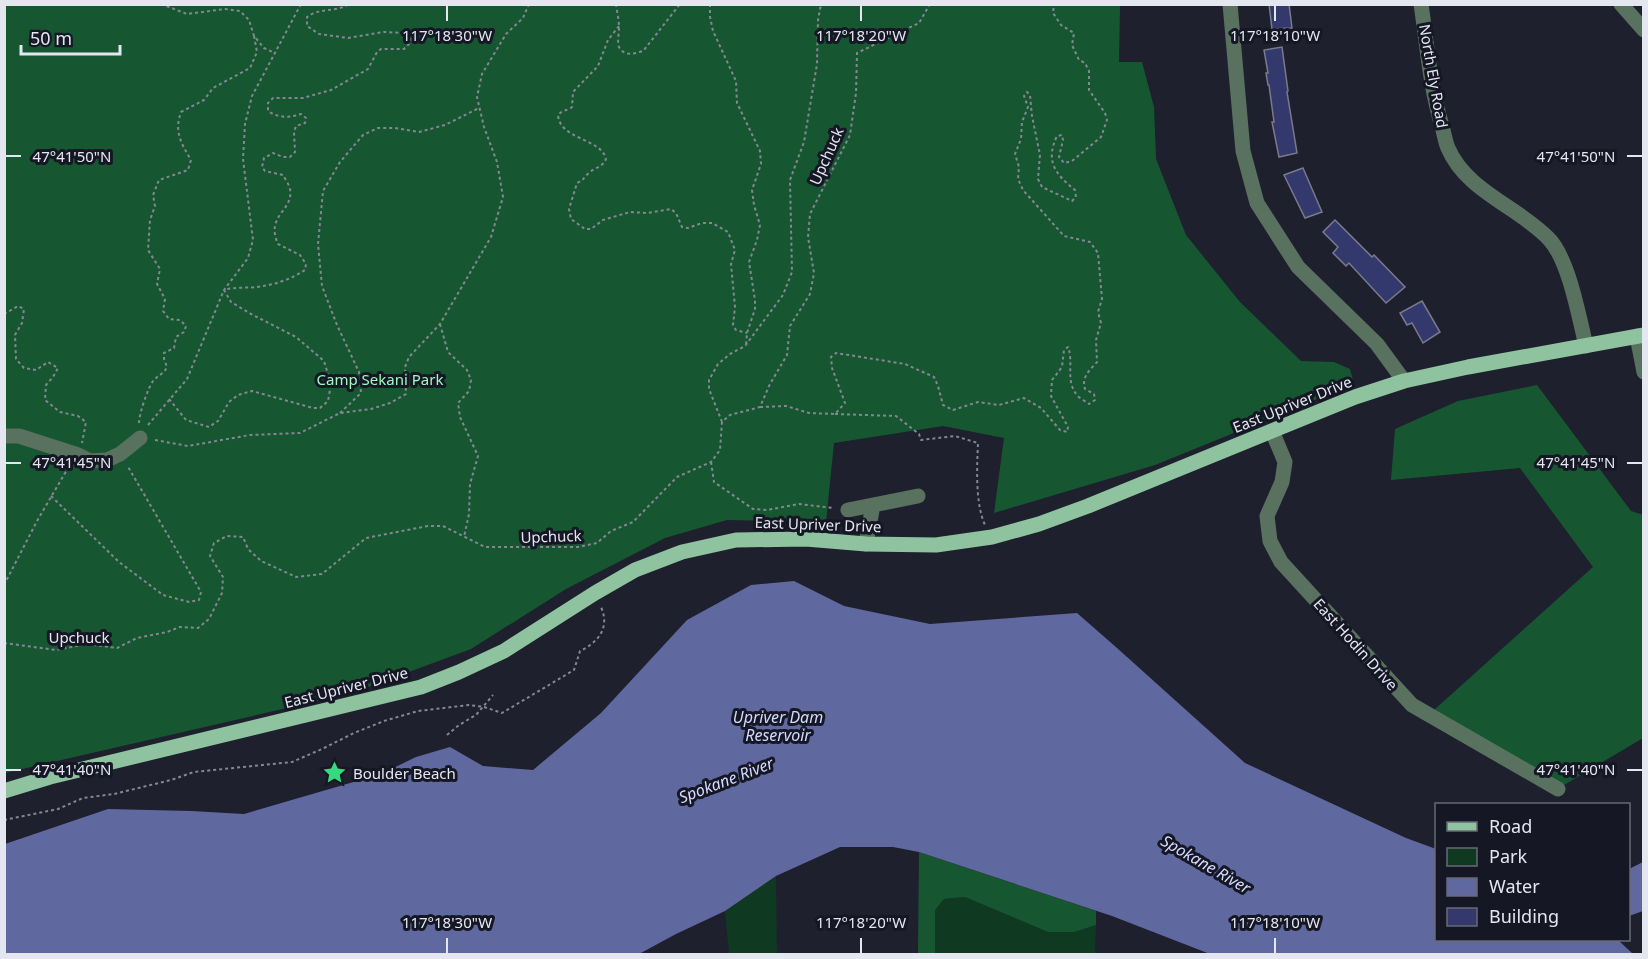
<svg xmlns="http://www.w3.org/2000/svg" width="1648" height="959" font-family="'Noto Sans',sans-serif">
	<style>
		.green { fill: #103921 }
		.forest { fill: #165732 }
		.water { fill: #6068a0 }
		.building { fill: #34396d; stroke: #787b8c; stroke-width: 1.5 }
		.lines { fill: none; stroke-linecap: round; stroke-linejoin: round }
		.path { stroke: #858792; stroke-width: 2; stroke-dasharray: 3 3; stroke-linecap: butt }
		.minor { stroke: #597260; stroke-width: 15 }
		.major { stroke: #8fc39f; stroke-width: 15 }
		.ticks { fill: none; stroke: #e4e6f0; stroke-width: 2 }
		.labels { text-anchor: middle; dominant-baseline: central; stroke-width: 6; stroke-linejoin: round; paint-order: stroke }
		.street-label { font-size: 15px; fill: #e4e6f0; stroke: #151724 }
		.park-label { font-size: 15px; fill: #a0f9bd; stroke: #151724 }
		.poi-label { font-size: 15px; fill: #e4e6f0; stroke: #151724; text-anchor: start }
		.water-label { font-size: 16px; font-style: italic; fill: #d4dafd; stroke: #151724 }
		.ticks-label { font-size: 15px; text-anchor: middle; fill: #e4e6f0; stroke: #151724; stroke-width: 6; stroke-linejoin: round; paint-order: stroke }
	</style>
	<rect width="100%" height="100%" fill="#1e202d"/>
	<path class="green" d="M 776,876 L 777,954 L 729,954 L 725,911 Z
		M 965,897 L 1048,932 L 1074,932 L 1096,925 L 1095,954 L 935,954 L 935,910 L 944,899 Z"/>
	<path class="forest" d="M 4,5 L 1120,5 L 1119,62 L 1142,62 L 1154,107 L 1156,159 L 1186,235 L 1240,302 L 1301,361 L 1334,362 L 1350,369 L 1354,384 L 1155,465 L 994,513 L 1004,438 L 943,426 L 834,443 L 826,522 L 727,520 L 665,538 L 566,589 L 471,649 L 352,693 L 5,773 Z
		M 1537,385 L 1631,511 L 1643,515 L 1643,738 L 1564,785 L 1434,710 L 1593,567 L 1520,468 L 1391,480 L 1395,429 L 1458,401 Z
		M 919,852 L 1096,911 L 1096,925 L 1074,932 L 1048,932 L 965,897 L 944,899 L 935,910 L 935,954 L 918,954 Z"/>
	<path class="water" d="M 794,581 L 844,606 L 930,624 L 1077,613 L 1117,648 L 1245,763 L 1406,838 L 1436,849 L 1436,940 L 1618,940 L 1633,954 L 1210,954 L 1112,916 L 919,852 L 893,847 L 840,847 L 776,876 L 725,911 L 676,934 L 639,954 L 5,954 L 5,844 L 108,809 L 191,811 L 244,814 L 381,774 L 416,757 L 450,747 L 483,766 L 533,770 L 601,713 L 687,620 L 751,585 Z
		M 1643,862 L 1643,911 L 1629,916 L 1629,869 Z"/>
	<path class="building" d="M 1269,4 L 1289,4 L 1292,28 L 1272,29 Z
		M 1282,47 L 1288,91 L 1287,92 L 1297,153 L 1279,157 L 1272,122 L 1274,122 L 1269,85 L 1268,85 L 1266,73 L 1268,73 L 1264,50 Z
		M 1303,168 L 1322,212 L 1305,218 L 1284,175 Z
		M 1335,220 L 1372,257 L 1374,255 L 1405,287 L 1386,303 L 1349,263 L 1346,266 L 1333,253 L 1338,247 L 1323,232 Z
		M 1422,301 L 1440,332 L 1423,343 L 1412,323 L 1407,325 L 1400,313 Z"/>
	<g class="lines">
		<path class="path" d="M 161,4 L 187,14 L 225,9 L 240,11 L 249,20 L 254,36 L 264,48 L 275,53
			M 616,4 C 617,12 619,20 619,28 C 619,34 617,42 619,47 C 624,57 637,54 644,50 L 680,4
			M 710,4 L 710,17 L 713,31 L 736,81 L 737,103 L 760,151 L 761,164 L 752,190 L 754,205 L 760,225 L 757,240 L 749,262 L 755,300 L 755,309 L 747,333 L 746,345
			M 619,26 L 608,40 L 598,66 L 573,92 L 572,107 C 567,111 562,110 558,115 C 560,140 601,138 606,159 C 601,169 596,166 589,173 C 584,177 584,180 577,183 L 569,209 L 571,219 L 585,229 L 591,229 L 603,220 L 630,212 L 647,213 L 671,209 L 676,213 L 682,227 L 688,228 L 702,223 L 712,223 L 728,232 L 735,250 L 731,264 L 735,307 L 733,325 L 736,330 L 747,333
			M 4,314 L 18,306 L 24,309 L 22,323 L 15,335 L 16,359 L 24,368 L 36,370 L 48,362 L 58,368 L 53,377 L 46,385 L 45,400 L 60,412 L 78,416 L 86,422 L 82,443
			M 440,324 L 448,352 L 467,370 L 471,380 L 469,391 L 458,403 L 460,417 L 478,456 L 470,484 L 469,514 L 464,537
			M 169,399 L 186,420 L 209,427 L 218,421 L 229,402 L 238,395 L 252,391 L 313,408 L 320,408 L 328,401 L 331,384 L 324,361 L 296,337 L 251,314 L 231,302 L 224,290 C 237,286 250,289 263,286 C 277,284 293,278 305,270 L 306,264 L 300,255 L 278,244 C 265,215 294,211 290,189 C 289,184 285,179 283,175 L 265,171 L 262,167 L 264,158 L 273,153 L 283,157 L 290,157 L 295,152 L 294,132 L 296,126 L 305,123 L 306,118 L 301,114 C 290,118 278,118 268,111 L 268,103 L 273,98 L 303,98 L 331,90 L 368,69 L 377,52 L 381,49 L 404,49 L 410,43 L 411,37 L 406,33 L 384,32 L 348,38 L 319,34 L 307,26 L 307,17 C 320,7 335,13 349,4
			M 760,407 L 786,406 L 809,413 L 835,414 L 845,403 L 832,368 L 831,357 L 836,353 L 905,364 L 934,377 L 938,386 L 943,405 L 953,410 L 978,402 L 999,405 L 1024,398 L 1041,408 L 1060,430 L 1067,432 L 1068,427 L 1051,396 L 1052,380 L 1062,367 L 1064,350 L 1068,347 C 1074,362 1065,381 1077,395 C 1079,398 1085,401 1089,404 L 1095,400 L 1094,394 L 1085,389 C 1081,377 1090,370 1097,362 L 1096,340 L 1101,323 L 1098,312 L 1102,299 L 1098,253 L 1090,242 L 1064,236 L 1023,190 L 1018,179 L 1019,167 L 1015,154 L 1021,139 L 1022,122 L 1028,107 L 1024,96 L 1027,92 L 1030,95 L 1032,116 L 1040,155 L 1038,179 L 1042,187 L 1072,201 L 1076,197 L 1075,190 C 1055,174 1045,161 1057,136 L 1062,135 L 1063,140 L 1059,157 L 1064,163 L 1072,161 L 1101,137 L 1107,120 L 1105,113 L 1089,90 L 1089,71 L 1085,63 L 1079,60 L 1072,45 L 1074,33 L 1061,25 L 1053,13 L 1054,4
			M 340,413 L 361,393 L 359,372 L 337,325 L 322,286 L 318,244 L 323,191 L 340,162 L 363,135 L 378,128 L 395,128 L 419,132 L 445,125 L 479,108
			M 835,414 L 896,416 L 919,434 L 921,440 L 955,436 L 978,443 C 977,467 975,503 985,525
			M 722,422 L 709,389 L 709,380 L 718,364 L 730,354 L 745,346 L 783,295 L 792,272 L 790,180 L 804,142 L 817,64 L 818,20 L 821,4
			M 139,423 C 139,414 148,388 153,381 C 158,375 164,374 167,367 L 164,359 L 164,353 L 174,348 L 176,337 L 184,332 L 186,326 L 180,320 L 169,319 L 163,311 L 165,299 L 157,284 L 160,269 L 148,250 L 150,220 L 155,206 L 153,195 L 159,180 L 188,170 L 191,160 C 181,143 174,132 181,112 L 204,100 L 213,88 L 250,68 L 257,52 L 254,36
			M 148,425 L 187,379 L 224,290 L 248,258 L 253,240 L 243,159 L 245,124 L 252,96 L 301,4
			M 155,440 L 188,446 L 250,435 L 300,433 L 340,413 L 371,409 L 390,403 L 406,394 L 405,367 L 409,357 L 440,324 L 491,237 L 503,197 L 497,162 L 484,127 L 477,97 L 482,74 L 506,34 L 523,18 L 529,4
			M 711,462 L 714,482 L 753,509 L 767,510 L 799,504 L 833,508
			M 51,496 L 119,562 L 163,595 L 189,602 L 199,600 L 201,592 L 127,465
			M 4,585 L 37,521 L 68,468
			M 4,643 L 56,650 L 87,644 L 117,648 L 137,638 L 167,632 L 180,627 L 198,628 L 209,619 L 222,593 L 223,577 L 210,556 L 214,543 L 227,536 L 243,537 L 248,549 L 261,561 L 296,577 L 322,574 L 366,538 L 428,526 L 443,526 L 485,547 L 578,547 L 597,543 L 611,531 L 633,522 L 677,477 L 711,462 L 720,450 L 722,422 L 730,415 L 760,407 L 770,384 L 787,355 L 790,326 L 810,294 L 814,273 L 808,237 L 810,214 L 850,135 L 856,93 L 857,53 L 919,23 L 930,4
			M 447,735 L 459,725 L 476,715 L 493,695
			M 4,820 L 58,809 L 83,798 L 114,794 L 171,780 L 194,772 L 292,762 L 322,749 L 354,733 L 384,721 L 418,711 L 469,705 L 484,707 L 502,713 L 574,670 L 580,651 C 599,642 610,627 601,607"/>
		<path class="minor" d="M 1230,4 L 1243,151 L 1257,203 L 1298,267 L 1377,344 L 1404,381
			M 1421,4 C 1427,45 1430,87 1442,126 C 1444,133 1445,141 1448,148 C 1466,191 1519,207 1549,239 C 1569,260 1579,317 1586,346
			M 1621,4 L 1644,30
			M 1637,336 L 1644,372
			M 1272,431 L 1285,462 L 1282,482 L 1267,516 L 1270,541 L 1281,562 L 1412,705 L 1558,789
			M 4,436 L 19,436 L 78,455 L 90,461 L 107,460 L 120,454 L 140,438
			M 848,510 L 918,496
			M 866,544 L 873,505"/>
		<path class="major" d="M 4,791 L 50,777 L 421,687 L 459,672 L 504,651 L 595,593 L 635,570 L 682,552 L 736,540 L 806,539 L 866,544 L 936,545 L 992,537 L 1039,524 L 1088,506 L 1355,397 L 1404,381 L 1468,367 L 1644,335"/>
	</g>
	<path class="ticks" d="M 447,6 L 447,21M 861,6 L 861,21M 1275,6 L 1275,21M 6,156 L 21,156M 1627,156 L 1642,156M 6,463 L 21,463M 1627,463 L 1642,463M 6,770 L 21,770M 1627,770 L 1642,770M 447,938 L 447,953M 861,938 L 861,953M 1275,938 L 1275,953"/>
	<defs>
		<symbol id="sight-bare" viewBox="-9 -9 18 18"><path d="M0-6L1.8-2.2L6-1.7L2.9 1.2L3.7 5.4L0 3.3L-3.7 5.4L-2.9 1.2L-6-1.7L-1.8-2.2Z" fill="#36d880" stroke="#151724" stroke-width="2.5" paint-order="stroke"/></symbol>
	</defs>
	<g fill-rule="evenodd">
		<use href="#sight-bare" x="318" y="756" width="33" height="33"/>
	</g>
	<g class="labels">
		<g class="street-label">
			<text transform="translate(1434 76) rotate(80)">North Ely Road</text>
			<text transform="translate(826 156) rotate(-66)">Upchuck</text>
			<text transform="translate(1292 404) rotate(-22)">East Upriver Drive</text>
			<text transform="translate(818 524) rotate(2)">East Upriver Drive</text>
			<text transform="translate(551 536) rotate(-2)">Upchuck</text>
			<text x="79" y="637">Upchuck</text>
			<text transform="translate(1356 644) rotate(48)">East Hodin Drive</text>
			<text transform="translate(346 687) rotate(-14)">East Upriver Drive</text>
		</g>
		<g class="park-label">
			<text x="380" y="379">Camp Sekani Park</text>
		</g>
		<g class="poi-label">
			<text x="353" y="773">Boulder Beach</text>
		</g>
		<g class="water-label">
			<text x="778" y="717">Upriver Dam<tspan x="778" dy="18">Reservoir</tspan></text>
			<text transform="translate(726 780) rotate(-21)">Spokane River</text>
			<text transform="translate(1206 864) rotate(30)">Spokane River</text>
		</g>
	</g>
	<g class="ticks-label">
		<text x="447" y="41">117°18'30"W</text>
		<text x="861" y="41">117°18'20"W</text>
		<text x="1275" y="41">117°18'10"W</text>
		<text x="72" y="162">47°41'50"N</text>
		<text x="1576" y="162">47°41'50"N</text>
		<text x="72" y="468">47°41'45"N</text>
		<text x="1576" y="468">47°41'45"N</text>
		<text x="72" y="775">47°41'40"N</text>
		<text x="1576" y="775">47°41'40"N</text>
		<text x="447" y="928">117°18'30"W</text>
		<text x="861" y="928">117°18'20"W</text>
		<text x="1275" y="928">117°18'10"W</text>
	</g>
	<rect width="1648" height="959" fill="none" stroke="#e4e6f0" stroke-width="12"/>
	<rect x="1435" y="803" width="195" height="138" fill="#151724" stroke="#686a76" stroke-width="1.5"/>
	<rect x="1447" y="822" width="30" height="9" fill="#8fc39f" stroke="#686a76" stroke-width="1.5"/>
	<text x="1489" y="833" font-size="18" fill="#e4e6f0">Road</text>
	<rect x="1447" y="848" width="30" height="18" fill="#103921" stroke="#686a76" stroke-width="1.5"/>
	<text x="1489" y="863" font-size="18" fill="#e4e6f0">Park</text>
	<rect x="1447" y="878" width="30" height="18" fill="#6068a0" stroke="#686a76" stroke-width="1.5"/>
	<text x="1489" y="893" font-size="18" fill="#e4e6f0">Water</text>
	<rect x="1447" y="908" width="30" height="18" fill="#34396d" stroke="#686a76" stroke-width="1.5"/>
	<text x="1489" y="923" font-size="18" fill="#e4e6f0">Building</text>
	<path d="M21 45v9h99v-9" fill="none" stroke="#e4e6f0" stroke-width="3"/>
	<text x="30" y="45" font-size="18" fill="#e4e6f0" stroke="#151724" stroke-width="4.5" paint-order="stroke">50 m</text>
</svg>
